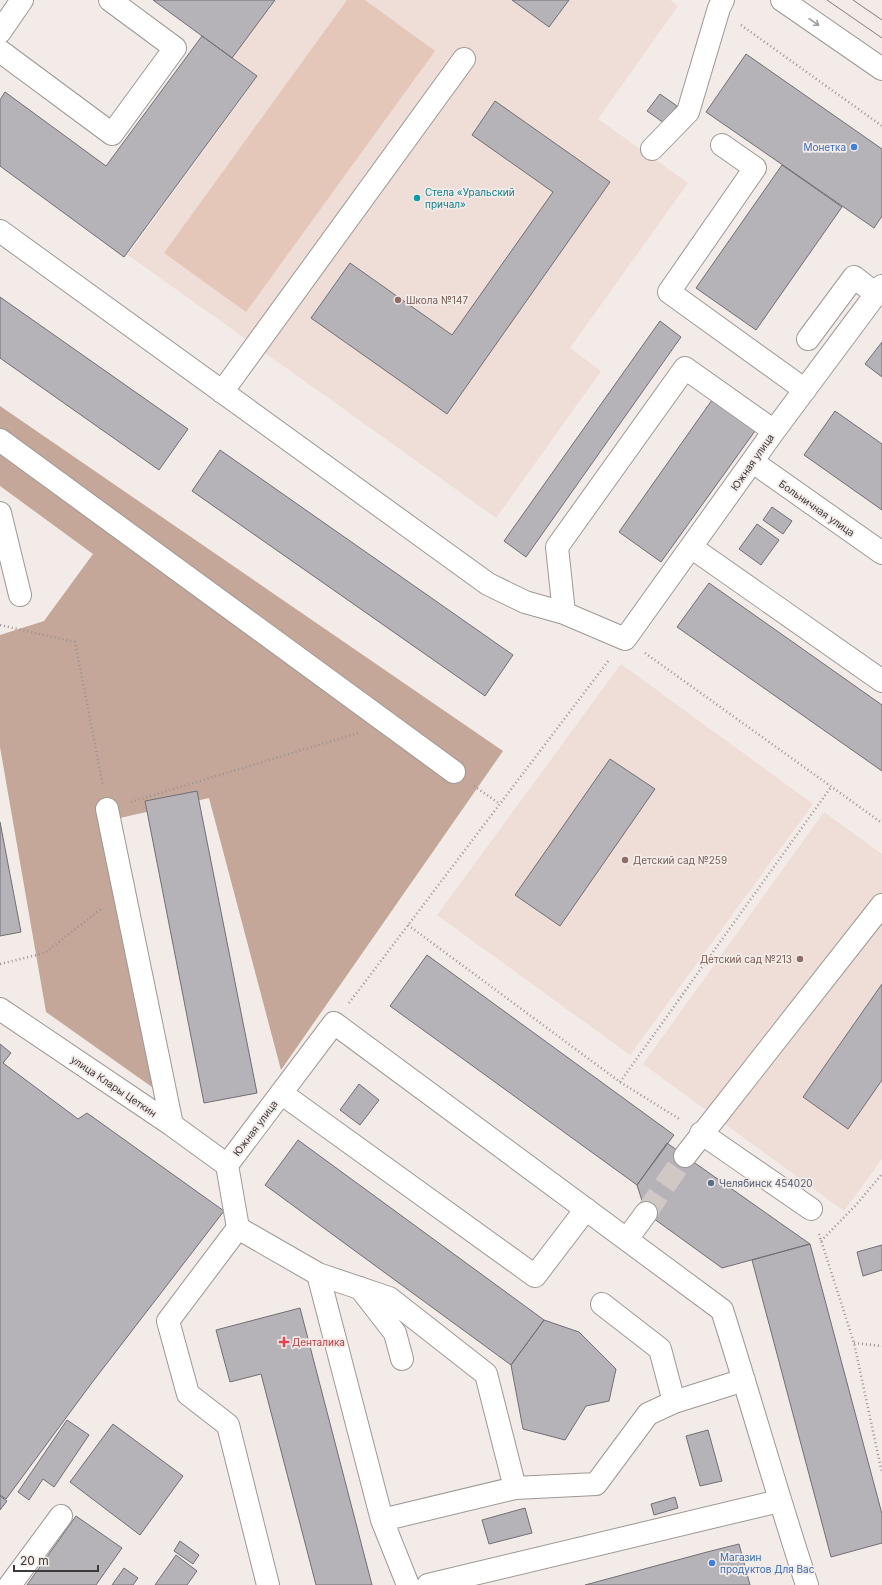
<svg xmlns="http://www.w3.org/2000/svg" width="882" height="1585" font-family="Inter,sans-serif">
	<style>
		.built { fill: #eeded7 }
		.green { fill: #e5c7b9 }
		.forest { fill: #c5a799 }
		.building { fill: #b5b2b8; stroke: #716f74 }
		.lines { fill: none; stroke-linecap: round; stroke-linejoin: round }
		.minor-tunnel { stroke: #cfc8c5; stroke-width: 22; stroke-dasharray: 22 11; stroke-linecap: butt }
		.minor-casing { stroke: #9e9894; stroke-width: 24 }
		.major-casing { stroke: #9e9894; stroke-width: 24 }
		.path { stroke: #999391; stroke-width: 2.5; stroke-dasharray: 1 3; stroke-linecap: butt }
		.minor { stroke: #fff; stroke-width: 22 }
		.major { stroke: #fff; stroke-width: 22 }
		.tram { stroke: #837e7c; stroke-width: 1 }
		.oneway { stroke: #9e9c9c }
		.shop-dot { fill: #3f7fe0; stroke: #f3ebe8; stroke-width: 1.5 }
		.culture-dot { fill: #0f9aa8; stroke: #f3ebe8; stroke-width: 1.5 }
		.education-dot { fill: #8d6e63; stroke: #f3ebe8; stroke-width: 1.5 }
		.service-dot { fill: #5c6f8a; stroke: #f3ebe8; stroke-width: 1.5 }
		.health-dot { fill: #e0444e; stroke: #f3ebe8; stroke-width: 1.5 }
		.labels { text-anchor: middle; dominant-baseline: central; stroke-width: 3.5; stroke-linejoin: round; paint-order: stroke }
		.shop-label { font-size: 10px; fill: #366cbe; stroke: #f3ebe8; text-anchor: end }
		.culture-label { font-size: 10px; fill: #0d838f; stroke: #f3ebe8; text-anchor: start }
		.education-label { font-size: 10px; fill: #785e54; stroke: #f3ebe8; text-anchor: start }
		.street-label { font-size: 10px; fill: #3d3a39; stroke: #f3ebe8 }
		.service-label { font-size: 10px; fill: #4e5e75; stroke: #f3ebe8; text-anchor: start }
		.health-label { font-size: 10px; fill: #be3a42; stroke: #f3ebe8; text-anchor: start }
	</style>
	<rect width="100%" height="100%" fill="#f3ebe8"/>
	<path class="built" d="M 153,0 L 670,0 L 678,6 L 598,119 L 688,183 L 570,348 L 601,371 L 496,518 L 128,255 L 257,77 Z
		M 621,664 L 813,804 L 630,1055 L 437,915 Z
		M 824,812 L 882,854 L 882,1159 L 844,1211 L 643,1064 Z"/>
	<path class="green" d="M 347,0 L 365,0 L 435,51 L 246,312 L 164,253 Z"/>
	<path class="forest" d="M 0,406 L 503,751 L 281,1070 L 209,798 L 102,822 L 159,1092 L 46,1012 L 0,747 L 0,635 L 44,621 L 93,554 L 0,486 Z"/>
	<path class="building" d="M 153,0 L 275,0 L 232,58 Z
		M 512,0 L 569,0 L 549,27 Z
		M 202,36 L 257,76 L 124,257 L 0,166 L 0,100 L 5,92 L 106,166 Z
		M 746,54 L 882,149 L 882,216 L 874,228 L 706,112 Z
		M 660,94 L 677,106 L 664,123 L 647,111 Z
		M 495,101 L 610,182 L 447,414 L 311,318 L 350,263 L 452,335 L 553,192 L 472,135 Z
		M 782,165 L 842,207 L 756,330 L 696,288 Z
		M 0,297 L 188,429 L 159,470 L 0,358 Z
		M 660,321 L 681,337 L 526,557 L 504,541 Z
		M 882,342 L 882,377 L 865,364 Z
		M 712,400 L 755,431 L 661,562 L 619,532 Z
		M 835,411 L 882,444 L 882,510 L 804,455 Z
		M 220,450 L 513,655 L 485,696 L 192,491 Z
		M 772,507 L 792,521 L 783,534 L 763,520 Z
		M 757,524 L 779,540 L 761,565 L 739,549 Z
		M 709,583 L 882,705 L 882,771 L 677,627 Z
		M 610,759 L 655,789 L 560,926 L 515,895 Z
		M 197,791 L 257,1093 L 204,1103 L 145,801 Z
		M 0,822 L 21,932 L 0,936 Z
		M 427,955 L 674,1135 L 637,1185 L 390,1006 Z
		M 882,984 L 882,1080 L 848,1129 L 803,1097 Z
		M 0,1044 L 11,1053 L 3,1063 L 78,1119 L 87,1113 L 224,1211 L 91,1384 L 6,1499 L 0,1495 Z
		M 359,1084 L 379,1100 L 360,1125 L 340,1110 Z
		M 298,1140 L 544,1320 L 511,1365 L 265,1185 Z
		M 667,1143 L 685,1156 L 810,1244 L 722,1268 L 646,1213 L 637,1185 Z
		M 810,1244 L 882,1514 L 882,1543 L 831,1557 L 752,1260 Z
		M 882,1245 L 882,1270 L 863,1276 L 857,1252 Z
		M 300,1308 L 372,1585 L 316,1585 L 261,1374 L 230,1382 L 216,1330 Z
		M 544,1320 L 579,1332 L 616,1369 L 609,1401 L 586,1406 L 565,1440 L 523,1429 L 511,1365 Z
		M 67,1420 L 89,1435 L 54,1487 L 43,1479 L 29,1500 L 18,1492 Z
		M 113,1424 L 183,1476 L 140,1535 L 70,1482 Z
		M 708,1430 L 722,1481 L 700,1486 L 686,1436 Z
		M 0,1496 L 7,1501 L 0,1510 Z
		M 675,1497 L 678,1508 L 654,1515 L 651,1504 Z
		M 525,1508 L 532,1533 L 489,1544 L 482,1520 Z
		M 76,1516 L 122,1548 L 96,1585 L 27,1585 Z
		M 180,1541 L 199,1555 L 193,1564 L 174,1551 Z
		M 739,1544 L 750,1585 L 585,1585 L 707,1552 Z
		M 176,1555 L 197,1571 L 187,1585 L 155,1585 Z
		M 124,1568 L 138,1578 L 133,1585 L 112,1585 Z"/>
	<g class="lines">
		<path class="minor-tunnel" d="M 646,1213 L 685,1156"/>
		<defs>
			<path id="minor" d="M 0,32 L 22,0
				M 0,51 L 112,134 L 175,48 L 110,0
				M 722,145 L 755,168 L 669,292 L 805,390
				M 652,149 L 688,112 L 719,8 L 723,0
				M 0,231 L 488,584 L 525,602 L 564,613 L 625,639 L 774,431 L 882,286
				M 808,339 L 854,277 L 876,294
				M 222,392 L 464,59
				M 0,440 L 454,772
				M 753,462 L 882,553
				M 0,513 L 20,595
				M 691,547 L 882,681
				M 564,613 L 557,547 L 685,368 L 774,431
				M 107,809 L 172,1125
				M 0,1009 L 172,1125 L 227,1165
				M 281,1093 L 535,1276 L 586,1209
				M 701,1133 L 811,1209
				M 685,1156 L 882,905
				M 238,1228 L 318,1274 L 382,1520 L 408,1585
				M 627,1239 L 646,1213
				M 318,1274 L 389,1298 L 486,1374 L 515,1488
				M 360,1288 L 395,1333 L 402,1359
				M 602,1304 L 660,1349 L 674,1402
				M 382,1520 L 515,1488 L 596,1484 L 648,1414 L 674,1402 L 744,1380
				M 10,1585 L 61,1516
				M 268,1585 L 228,1425 L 188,1394 L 168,1321 L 238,1228 L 227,1165 L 334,1023 L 722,1310 C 751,1401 777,1494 807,1585
				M 428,1585 L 779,1501"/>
			<path id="major" d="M 782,0 L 882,69"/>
		</defs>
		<use href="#minor" class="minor-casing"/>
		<use href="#major" class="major-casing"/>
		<path class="path" d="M 741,25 L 882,126
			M 0,625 L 75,642 L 103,786
			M 645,653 L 882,823
			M 474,786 L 500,804
			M 131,802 L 358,733
			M 408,925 L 620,1082 L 681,1120
			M 0,964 L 45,953 L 101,909
			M 349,1003 L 609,660
			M 620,1082 L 831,787
			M 819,1234 L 854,1343 L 882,1473
			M 821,1241 L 856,1205 L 882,1174
			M 854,1343 L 882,1346"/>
		<use href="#minor" class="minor"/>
		<use href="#major" class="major"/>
		<path class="tram" d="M 827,0 L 882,38
			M 853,0 L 882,20"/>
	</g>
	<defs><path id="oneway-shaft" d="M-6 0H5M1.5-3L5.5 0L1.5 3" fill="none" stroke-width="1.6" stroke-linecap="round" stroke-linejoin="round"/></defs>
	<use class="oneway" href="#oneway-shaft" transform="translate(814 22) rotate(35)"/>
	<g class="shop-dot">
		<circle cx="854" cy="147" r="4"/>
		<circle cx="712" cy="1563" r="4"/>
	</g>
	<circle class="culture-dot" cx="417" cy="198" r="4"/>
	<g class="education-dot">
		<circle cx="398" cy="300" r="4"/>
		<circle cx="625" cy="860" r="4"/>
		<circle cx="800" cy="959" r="4"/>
	</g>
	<circle class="service-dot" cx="711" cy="1183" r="4"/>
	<path class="health-dot" d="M282 1336h4v4h4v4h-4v4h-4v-4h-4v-4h4z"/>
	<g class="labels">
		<g class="shop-label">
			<text x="846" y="147">Монетка</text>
			<text x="720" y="1557" text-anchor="start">Магазин<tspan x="720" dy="12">продуктов Для Вас</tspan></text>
		</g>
		<g class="culture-label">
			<text x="425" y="192">Стела «Уральский<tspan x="425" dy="12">причал»</tspan></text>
		</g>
		<g class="education-label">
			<text x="406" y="300">Школа №147</text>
			<text x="633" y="860">Детский сад №259</text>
			<text x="792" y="959" text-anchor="end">Детский сад №213</text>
		</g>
		<g class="street-label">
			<text transform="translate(752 462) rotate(-55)">Южная улица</text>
			<text transform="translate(817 508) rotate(35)">Больничная улица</text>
			<text transform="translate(114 1086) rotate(34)">улица Клары Цеткин</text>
			<text transform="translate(255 1128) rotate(-53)">Южная улица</text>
		</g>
		<g class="service-label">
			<text x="719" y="1183">Челябинск 454020</text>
		</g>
		<g class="health-label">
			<text x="292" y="1342">Денталика</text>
		</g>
	</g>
	<path d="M14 1565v6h84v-6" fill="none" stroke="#3d3a39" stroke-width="2"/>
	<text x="20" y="1565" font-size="12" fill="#3d3a39" stroke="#f3ebe8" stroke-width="3" paint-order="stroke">20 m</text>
</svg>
